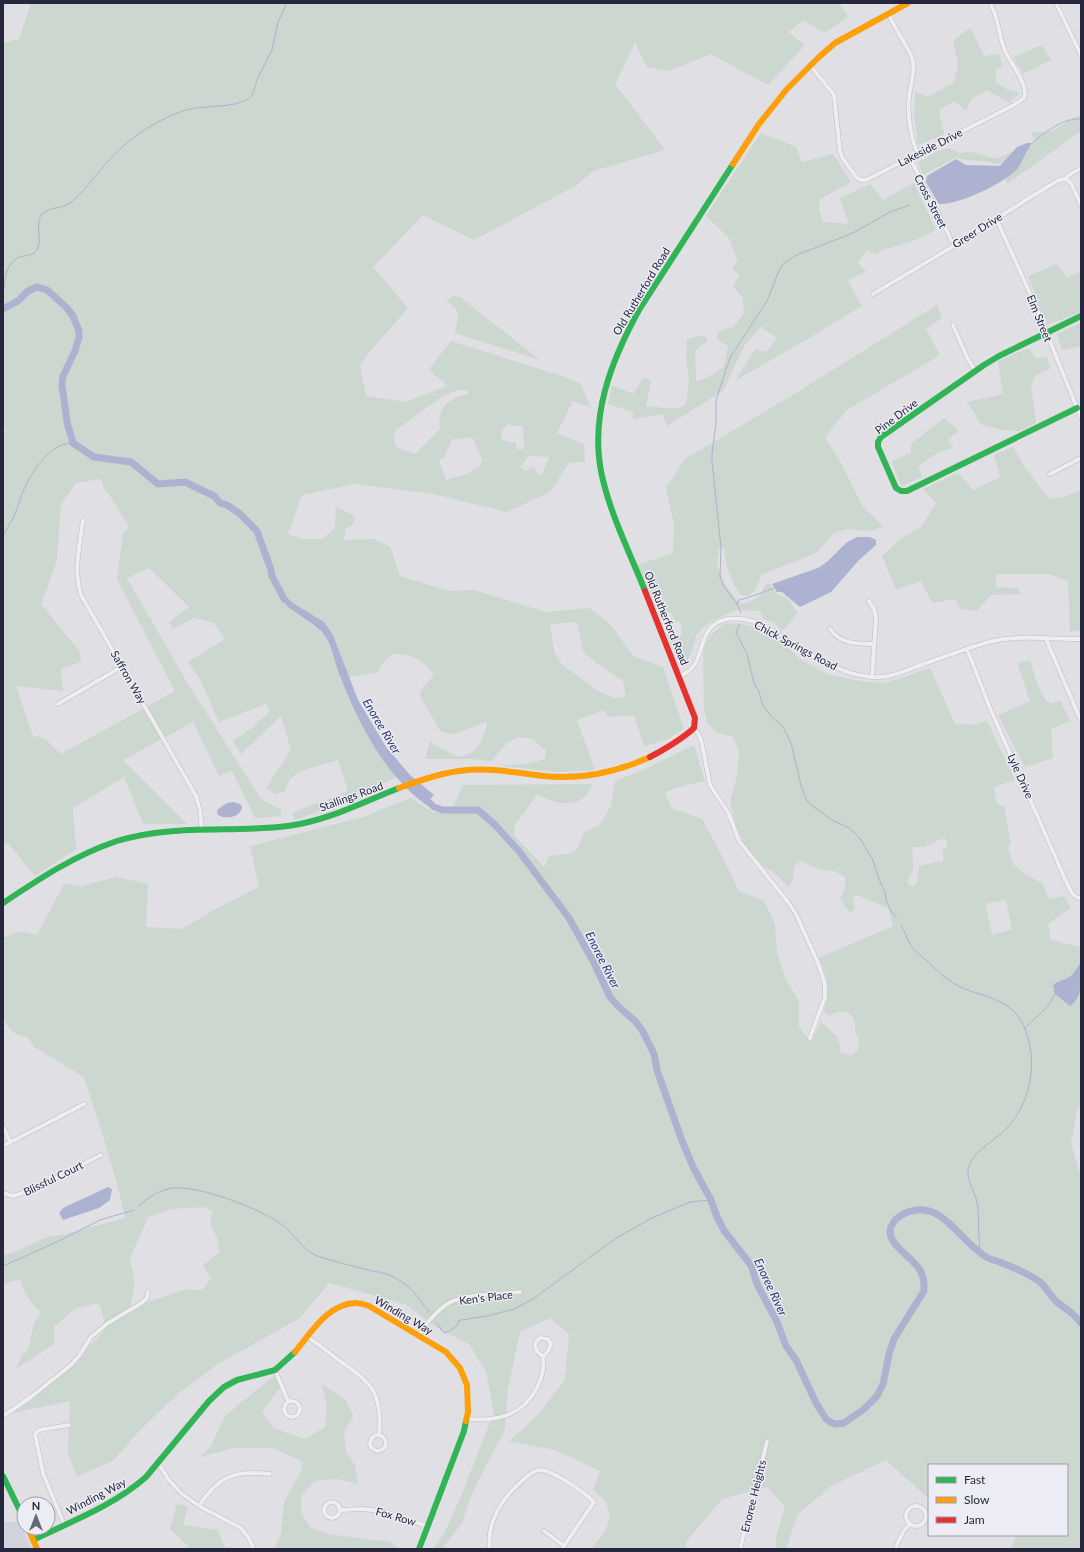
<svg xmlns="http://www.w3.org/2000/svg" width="1084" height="1552" font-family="Lato,sans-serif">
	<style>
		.built { fill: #d2d2dc }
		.green { fill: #ccd7cf; fill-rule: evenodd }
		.water { fill: #acb2d0 }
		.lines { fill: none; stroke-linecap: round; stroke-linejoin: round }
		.stream { stroke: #acb2d0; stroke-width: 1 }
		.river { stroke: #acb2d0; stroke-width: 7 }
		.street-casing { stroke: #bcbcc1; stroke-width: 5 }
		.street { stroke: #eeeef1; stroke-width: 4 }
		.fast { stroke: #30b455; stroke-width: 6 }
		.slow { stroke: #ff9f0a; stroke-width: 6 }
		.jam { stroke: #e5322d; stroke-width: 6 }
		.labels { text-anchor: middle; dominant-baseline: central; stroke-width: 3; stroke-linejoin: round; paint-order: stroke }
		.street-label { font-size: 11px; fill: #26273d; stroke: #ebecf4 }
		.water-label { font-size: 12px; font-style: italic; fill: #2f3871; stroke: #ebecf4 }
	</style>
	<rect width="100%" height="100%" fill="#dfdfe4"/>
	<path class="built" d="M 3,1522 L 19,1522 L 32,1549 L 3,1549 Z"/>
	<path class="green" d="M 31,3 L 839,3 L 848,17 L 825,33 L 803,20 L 788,32 L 805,45 L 768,85 L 711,54 L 669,71 L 647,67 L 635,43 L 615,84 L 665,150 L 593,171 L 577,185 L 474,240 L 423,215 L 373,267 L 408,308 L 373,348 L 360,365 L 366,396 L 406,402 L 447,386 L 429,369 L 451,341 L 565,377 L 581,384 L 590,407 L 573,401 L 557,433 L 584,444 L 585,462 L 569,463 L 550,492 L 507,512 L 433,494 L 356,484 L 302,495 L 288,534 L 304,539 L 322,539 L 335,528 L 336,507 L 355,516 L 353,525 L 346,528 L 344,540 L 374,539 L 390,547 L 400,576 L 449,591 L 474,590 L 546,612 L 589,608 L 604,619 L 614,629 L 633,656 L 663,667 L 684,729 L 666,740 L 644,746 L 634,715 L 608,717 L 604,710 L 577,720 L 595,770 L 556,772 L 501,766 L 531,763 L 545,759 L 546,751 L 533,739 L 518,737 L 507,743 L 491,761 L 472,759 L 425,759 L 430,741 C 436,745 450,755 457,756 C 476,758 485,738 487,722 L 454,734 L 441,732 L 420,696 L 421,690 L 434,675 C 423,659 411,654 392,654 L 383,663 L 378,672 L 349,677 L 333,635 L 324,622 L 293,603 L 281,591 L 287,606 L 325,635 L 341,677 L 358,717 L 381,757 L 397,777 L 382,784 L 374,792 L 295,820 L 292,813 L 348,791 L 338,760 L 300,771 L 290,779 L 284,792 L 276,794 L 266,788 L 291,750 L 281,716 L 241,754 L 233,741 L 252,728 L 270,711 L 266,704 L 219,722 L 201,681 L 188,662 L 225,639 L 214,623 L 194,618 L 173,629 L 169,622 L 189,607 L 149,568 L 127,578 L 188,684 L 261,799 L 281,810 L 281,816 L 255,818 L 232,771 L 219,776 L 193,722 L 123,760 L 187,824 L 143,824 L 124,777 L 73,808 L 76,849 L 35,876 L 8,843 L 3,845 L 3,438 L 6,430 L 3,428 L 3,43 L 19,39 ZM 458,390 L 468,390 L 468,394 C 448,398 437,408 440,429 L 415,454 L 396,447 L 393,437 L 396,430 L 444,395 ZM 507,424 L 523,427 L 524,449 L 516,449 L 516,443 L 501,440 L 502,431 ZM 472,437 L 482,459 L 481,466 L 467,474 L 446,480 L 439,460 L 444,458 L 452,440 ZM 529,456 L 549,457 L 542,475 L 537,474 L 534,467 L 526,471 L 520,467 ZM 101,479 L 104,488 L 115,503 L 129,527 L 123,534 L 117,579 L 175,691 L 61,754 L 44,738 L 33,736 L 16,686 L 63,691 L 61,669 L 81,662 L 79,651 L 41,604 L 57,561 L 61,504 L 76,483 ZM 577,622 L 583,651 L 596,663 L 623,681 L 626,697 L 614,698 L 600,692 L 561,664 L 554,651 L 550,624 Z
		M 970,28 L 984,56 L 999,54 L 1003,66 L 996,69 L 996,82 L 1006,89 L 1020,93 L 1009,103 L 987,90 L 971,100 L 966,111 L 954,101 L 939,110 L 944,134 L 918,145 L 914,114 L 915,92 L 928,97 L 954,82 L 958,64 L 953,41 Z
		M 1042,45 L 1051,60 L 1023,74 L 1014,57 Z
		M 1079,115 L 1081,121 L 1081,131 L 1007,184 L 1004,165 L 985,161 L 964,160 L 957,157 L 923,175 L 918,163 L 938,151 L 949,148 L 960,153 L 971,152 L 996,159 L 1035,142 L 1031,133 L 1052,131 Z
		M 761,133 L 796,147 L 802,162 L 833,154 L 851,182 L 820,199 L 819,209 L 823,222 L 849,224 L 840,198 L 870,184 L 883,200 L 914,183 L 936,230 L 916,240 L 883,250 L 876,254 L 867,250 L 858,263 L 866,271 L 848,281 L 862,306 L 806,340 L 736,380 L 755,349 L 766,352 L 777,338 L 761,327 L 744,346 L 723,391 L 667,426 L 662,414 L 633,419 L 633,412 L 608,404 L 612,385 L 633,394 L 644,377 L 651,381 L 646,406 L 674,409 L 686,405 L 689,382 L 686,355 L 687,339 L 704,335 L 708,340 L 695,351 L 696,381 L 707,378 L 724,367 L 728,347 L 717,338 L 718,332 L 733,327 L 744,313 L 743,298 L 733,287 L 739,276 L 732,267 L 738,261 L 728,237 L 706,216 Z
		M 1057,264 L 1067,278 L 1081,272 L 1081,312 L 1047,325 L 1028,276 Z
		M 454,296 L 460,297 L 540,360 L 455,333 C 458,316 463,311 446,301 Z
		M 937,305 L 942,318 L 926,329 L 940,355 L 847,410 L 825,437 L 839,460 L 863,507 L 883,526 L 871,531 L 846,529 L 834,533 L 817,552 L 800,560 L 769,571 L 761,575 L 755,590 L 748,596 L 741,595 C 730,581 726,565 724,548 L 719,547 L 717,566 L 726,586 L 740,604 C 756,601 759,597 766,584 L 770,584 L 777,595 L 786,597 L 798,613 L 782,631 L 773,622 L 763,619 L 760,611 L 737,610 L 711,621 L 696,635 L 694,645 L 686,664 L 680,666 L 666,633 L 676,636 L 682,635 L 681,623 L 675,621 L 672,613 L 658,611 L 652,603 L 637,565 L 673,553 L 674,524 L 666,488 L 685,459 L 791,396 Z
		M 1081,323 L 1081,346 L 1062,350 L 1057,334 Z
		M 1029,348 L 1036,359 L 1047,357 L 1050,368 L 1036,375 L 1031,385 L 1036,423 L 1020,431 L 1002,430 L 982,425 L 967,402 L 1003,394 L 998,361 Z
		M 944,418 L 959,431 L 948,439 L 953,448 L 939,452 L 918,466 L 922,477 L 901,486 L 892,462 L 911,453 L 911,444 Z
		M 1013,447 L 1026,469 L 1049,499 L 1064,497 L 1081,490 L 1081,630 L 1070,632 L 1068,581 L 1048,574 L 996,574 L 996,587 L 1017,588 L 1021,594 L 991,595 L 977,611 L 960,609 L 955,599 L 932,603 L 921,581 L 896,590 L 882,556 L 899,540 L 921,527 L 936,503 L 923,489 L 958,473 L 973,490 L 1000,477 L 994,455 Z
		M 736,623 L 759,628 L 788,646 L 799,659 L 830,675 L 865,682 L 886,683 L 930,668 L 955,724 L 973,725 L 987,721 L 1015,780 L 994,787 L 996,802 L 1004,807 L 1011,844 L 1008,848 L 1014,865 L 1025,874 L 1042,883 L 1049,899 L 1064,896 L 1071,908 L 1048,924 L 1051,940 L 1081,947 L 1081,1104 L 1077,1111 L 1071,1143 L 1081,1178 L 1081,1549 L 1011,1549 L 1017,1535 L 1067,1535 L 1067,1465 L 929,1465 L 929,1499 L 886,1460 L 831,1486 L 798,1514 L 786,1549 L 776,1549 L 776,1537 L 785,1507 L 767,1487 L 722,1499 L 686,1542 L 686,1549 L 591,1549 L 605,1532 L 610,1517 L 606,1502 L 593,1490 L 600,1471 L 555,1450 L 509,1441 L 535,1418 L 565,1380 L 569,1334 L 550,1318 L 520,1332 L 508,1389 L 505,1429 L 472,1493 L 462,1523 L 442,1549 L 433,1549 L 445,1532 L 462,1494 L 494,1412 L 486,1372 L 470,1345 L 436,1327 L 405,1304 L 329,1283 L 300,1318 L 218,1364 L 179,1393 L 139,1431 L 114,1460 L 77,1477 L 68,1453 L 70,1401 L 13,1413 L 77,1362 L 90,1345 L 104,1331 L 104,1319 L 99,1303 L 76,1308 L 54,1327 L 54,1344 L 16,1369 L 23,1354 L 28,1350 L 34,1324 L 41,1312 L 30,1301 L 25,1292 L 21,1281 C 14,1279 9,1282 3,1285 L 3,1255 L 15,1252 L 44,1238 L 65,1234 L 125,1218 C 115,1170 99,1124 84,1077 L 36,1048 L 27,1037 C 12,1034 8,1030 3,1016 L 3,938 L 20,931 L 37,935 L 64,884 L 81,886 L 117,877 L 148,884 L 146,927 L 182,929 L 214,910 L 259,887 L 250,846 L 363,817 L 410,798 L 433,812 L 452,811 L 462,785 L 593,784 C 590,788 588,795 585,797 C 570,809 552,801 537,795 L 515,825 L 514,835 L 544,867 L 549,856 C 572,853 576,856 584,833 L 600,824 L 611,806 L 615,781 L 643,770 L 694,745 L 705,781 L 675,788 L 665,793 L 671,808 L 702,819 L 723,858 L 739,891 L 764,901 L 775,924 L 777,952 L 785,978 L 799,1002 L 799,1027 L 811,1042 L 821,1022 L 838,1037 L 841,1053 L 851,1056 L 858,1049 L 859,1038 L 855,1032 C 857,1022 851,1008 838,1012 C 835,1012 832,1015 829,1016 L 824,1012 C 830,989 829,979 819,958 L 893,926 L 888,908 L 860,896 L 853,896 L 855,909 L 850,913 L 840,899 L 845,887 L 845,877 L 836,872 L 818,869 L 801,861 L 794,866 L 793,880 L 789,887 L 772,871 L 763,866 L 744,844 L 736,825 L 730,802 L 737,776 L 739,751 L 733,737 L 718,733 L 708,724 L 704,709 L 703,654 L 706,644 L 711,635 L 723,624 ZM 941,839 L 946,839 L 948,846 L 943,850 L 943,861 L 919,866 L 917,883 L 913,887 L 908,884 C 907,877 911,876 913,870 C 914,862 911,855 913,847 L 924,847 ZM 1006,900 L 1012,930 L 992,934 L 985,904 ZM 204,1207 L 213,1211 L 210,1225 L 217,1237 L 220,1252 L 203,1265 L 211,1278 L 202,1291 L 187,1289 L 154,1300 L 130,1310 C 133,1289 138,1282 129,1261 L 148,1217 L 171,1209 Z
		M 1030,660 C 1034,672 1040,699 1051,704 L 1060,700 L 1070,721 L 1051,729 L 1053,758 L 1025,767 L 998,715 L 1030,701 L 1017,663 Z
		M 275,1375 L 280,1387 L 262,1412 L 273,1428 L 305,1439 L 325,1427 L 327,1406 L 322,1384 L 345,1399 L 353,1416 L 344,1433 L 346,1453 L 355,1465 L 358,1484 L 335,1479 L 315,1481 L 301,1495 L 301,1513 L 311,1528 L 328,1534 L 390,1542 L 399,1549 L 274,1549 L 281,1534 L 284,1502 L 301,1471 L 303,1462 L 273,1448 L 234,1448 L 200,1457 L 211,1446 L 225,1416 Z
		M 177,1504 L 188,1507 L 183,1525 L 217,1530 L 226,1549 L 191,1549 L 170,1529 Z"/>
	<path class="water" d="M 1027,143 L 1032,143 C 1026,151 1023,160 1018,168 C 1006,183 958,205 939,204 L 926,182 L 927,176 L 956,159 L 966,165 L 1000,166 L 1017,147 Z
		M 857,537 L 870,537 L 876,540 L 876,545 L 859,560 L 831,592 L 800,607 L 782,592 L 777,592 L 772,584 L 818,568 L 827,562 L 846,543 Z
		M 280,591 L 293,603 L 324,622 L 333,635 L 358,700 L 386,747 L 410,775 L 434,795 L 425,804 C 384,774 358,722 340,676 C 335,664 332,646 325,636 C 321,628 295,613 287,606 L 283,601 Z
		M 233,802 L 240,804 L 242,807 C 241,817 225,821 217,814 L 218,809 L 227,803 Z
		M 1081,962 C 1081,977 1084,998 1070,1006 L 1055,994 L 1053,986 C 1056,981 1062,981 1068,978 C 1074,974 1077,968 1081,962 Z
		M 108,1187 L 112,1189 L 110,1200 L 99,1208 L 63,1220 L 59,1213 L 63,1208 Z"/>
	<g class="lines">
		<path class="stream" d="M 1032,143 C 1044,133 1064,117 1081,119
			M 3,303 C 4,289 3,266 17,258 C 24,254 34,258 38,248 C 42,238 34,221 43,213 C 50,207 63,209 71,202 C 87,189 99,170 114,155 C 131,137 156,121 180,112 C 203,103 233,111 252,96 L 257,80 L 272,50 L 278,22 L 287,3
			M 3,536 C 7,528 12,521 15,514 C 18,509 18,504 20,499 C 27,479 49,441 73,443
			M 737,604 L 739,600 C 752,597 762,592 774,588
			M 741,613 L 737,604 L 723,585 L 720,576 L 721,548 L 712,461 L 712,453 L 716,423 L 716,401 L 726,369 L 731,356 L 767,301 L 778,273 L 783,264 L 797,255 L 853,233 L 890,212 L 910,205
			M 739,625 L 736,633 L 747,654 L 754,683 L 759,692 L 763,706 L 772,717 L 783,727 L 791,743 L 801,785 L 806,799 L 810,804 L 832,820 L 849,828 L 859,837 L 872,858 L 877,872 L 879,879 L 885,892 L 886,900 L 891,911 L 896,918
			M 901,925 C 905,932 908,942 913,949 C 917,953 923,957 927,961 C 936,969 944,978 955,984 C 977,997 1004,995 1020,1019 C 1040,1052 1033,1102 1006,1129 C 994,1142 971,1151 968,1170 C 967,1181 975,1192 977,1202 C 980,1219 977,1237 981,1254
			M 1025,1028 C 1035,1017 1049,1009 1055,994
			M 139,1206 C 148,1197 160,1190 173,1188 C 198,1185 261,1209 281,1224 C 294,1233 302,1250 317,1256 C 332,1261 349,1265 364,1269 C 381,1273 391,1273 406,1285 C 415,1292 422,1303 429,1312
			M 3,1266 L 59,1241 L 100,1220 L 134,1210
			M 436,1322 L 443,1332 L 446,1333 C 450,1330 455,1328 458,1325 L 458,1321 L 461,1320 L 487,1316 L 514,1309 L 533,1299 L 616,1238 L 652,1218 L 690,1202 L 711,1200"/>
		<path class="river" d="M 3,309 L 18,301 L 28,291 L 37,287 L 47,290 L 66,307 L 73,316 L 79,331 L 79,337 L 75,351 L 63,376 L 62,385 L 67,422 L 73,443 L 94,457 L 131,462 L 158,484 L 185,482 L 214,496 L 220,503 L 227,505 L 239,513 L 257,531 L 271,570 L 272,576 L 284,599
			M 421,795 L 434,807 L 443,810 L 478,810 L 494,824 L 518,850 L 569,918 L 594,963 L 610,997 L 619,1007 L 636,1022 L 642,1030 L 654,1054 L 657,1070 L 681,1138 L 693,1167 L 711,1200 L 717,1217 L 725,1232 L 751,1265 L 757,1284 L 777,1322 L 786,1346 L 796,1360 L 816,1403 L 826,1419 L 830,1422 L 835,1424 L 844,1423 L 864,1409 L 877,1396 L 883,1384 L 889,1354 L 894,1339 L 924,1291 C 924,1283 924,1277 920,1270 C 913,1257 885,1244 891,1227 C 894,1219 900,1215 908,1212 C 943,1199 961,1244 988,1258 C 992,1260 998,1261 1002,1263 C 1015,1268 1029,1274 1040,1282 C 1047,1288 1051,1297 1058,1303 C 1066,1309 1075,1314 1081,1323"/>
		<defs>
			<path id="street" d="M 1056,3 L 1081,55
				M 888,14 L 911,55 C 917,69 910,84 909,98 C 907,114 911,139 918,154
				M 810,65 L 834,95 L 840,151 L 843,159 L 857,178 L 861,180 L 866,180 L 1014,105 L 1024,98 C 1029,87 1012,64 1006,53 C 998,37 1000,20 990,3
				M 910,158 L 947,231 L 951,240 L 956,242
				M 1065,179 L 1071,183 L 1081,205
				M 996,218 L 1037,309 L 1081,418
				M 873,294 L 952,247 L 956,242 L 961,241 L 1047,187 L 1059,180 L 1065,179 L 1069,175 L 1081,168
				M 953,325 L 967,357 L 975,371
				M 1050,474 L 1081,458
				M 83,520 C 80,545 73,570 81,595 L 196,796 L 200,810 L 202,830
				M 869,601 L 874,609 L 876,618 L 872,677
				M 830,629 C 840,644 857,644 874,644
				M 1046,639 L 1081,721
				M 967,649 L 990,708 L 1065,879 C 1069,886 1071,898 1081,898
				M 679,676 C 681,675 685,674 687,672 C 707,659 696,625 727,619 C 759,614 784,640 809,654 C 828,665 850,675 871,677 C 889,679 907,670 924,664 C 947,656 969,647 993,641 C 1019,635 1054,639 1081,639
				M 58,704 L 123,666
				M 694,728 L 699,735 L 702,744 L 710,785 L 729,814 L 739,841 L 788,902 L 796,914 L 818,963 L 825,984 L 825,997 L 810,1038
				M 3,1126 L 10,1142
				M 3,1146 L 84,1104
				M 3,1193 L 13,1196 L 30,1191 L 101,1155
				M 418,1335 C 426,1324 437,1310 449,1303 C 465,1294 501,1294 520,1292
				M 307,1337 C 319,1344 329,1353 340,1361 C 372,1383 383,1393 379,1435
				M 540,1338 L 548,1339 L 551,1344 L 547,1353 L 543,1356 C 535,1352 532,1343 540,1338 Z
				M 275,1370 L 288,1401
				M284 1409a8 8 0 1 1 16 0a8 8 0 1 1-16 0Z
				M 3,1416 L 31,1397 L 71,1365 L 79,1356 L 91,1337 L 108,1323 L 140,1304 L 147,1298 L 148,1292
				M 467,1419 C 481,1420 497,1419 510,1414 C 532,1404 546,1379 543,1356
				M370 1443a8 8 0 1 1 16 0a8 8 0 1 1-16 0Z
				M 158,1463 L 169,1480 L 181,1493 L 199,1506 L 241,1528 L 248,1537 L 254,1549
				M324 1510a8 8 0 1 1 16 0a8 8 0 1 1-16 0Z
				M906 1516a10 10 0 1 1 20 0a10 10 0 1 1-20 0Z
				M 199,1506 C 218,1476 235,1470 270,1474
				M 341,1510 L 362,1509 L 382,1511 L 427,1526
				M 64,1524 L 43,1473 L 35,1434 L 39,1430 L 69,1425
				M 544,1531 L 563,1545
				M 490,1549 C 486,1522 503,1497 523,1480 C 527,1476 532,1471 539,1470 C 552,1469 585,1493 594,1502 L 562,1549
				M 740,1549 L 767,1442
				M 895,1549 L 903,1532 L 910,1524"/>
		</defs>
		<use href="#street" class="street-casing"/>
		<use href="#street" class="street"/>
		<path class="fast" d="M 1077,408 L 907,491 L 901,491 L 896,488 L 878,447 L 878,442 L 881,437 L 984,365 L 999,356 L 1081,316
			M 645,591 C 630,553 611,516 602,476 C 589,417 611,361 639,310 L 733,164
			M 3,903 C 39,879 75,855 117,841 C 172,824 231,833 288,826 C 327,821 363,802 399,788
			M 3,1476 L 24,1519
			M 33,1540 C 72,1521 113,1506 146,1477 L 209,1401 L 224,1387 L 237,1380 L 275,1370 L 295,1352
			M 419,1549 L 464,1431 L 466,1421"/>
		<path class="slow" d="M 733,164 L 759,124 L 787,89 L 819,57 L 835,43 L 908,3
			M 399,788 C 421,780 444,772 467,770 C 493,768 518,773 543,776 C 581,780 615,773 650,757
			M 295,1352 C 310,1334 329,1302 357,1303 C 361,1303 365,1305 369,1306 L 446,1352 L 460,1368 L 467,1385 L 468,1412 L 466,1421
			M 28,1528 L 37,1549"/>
		<path class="jam" d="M 645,591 L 695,718 L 694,728 C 681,740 665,749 650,757"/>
	</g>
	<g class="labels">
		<g class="street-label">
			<text transform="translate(930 147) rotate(-27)">Lakeside Drive</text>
			<text transform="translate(931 201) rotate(63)">Cross Street</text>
			<text transform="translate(977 230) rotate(-32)">Greer Drive</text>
			<text transform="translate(641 291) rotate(-59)">Old Rutherford Road</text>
			<text transform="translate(1040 318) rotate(68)">Elm Street</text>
			<text transform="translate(896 416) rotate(-37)">Pine Drive</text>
			<text transform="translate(667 618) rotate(68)">Old Rutherford Road</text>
			<text transform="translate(796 645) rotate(28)">Chick Springs Road</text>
			<text transform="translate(129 677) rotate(60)">Saffron Way</text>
			<text transform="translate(1021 776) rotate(66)">Lyle Drive</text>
			<text transform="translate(351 796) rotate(-20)">Stallings Road</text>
			<text transform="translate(53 1178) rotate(-26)">Blissful Court</text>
			<text transform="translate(486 1297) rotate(-7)">Ken's Place</text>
			<text transform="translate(404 1315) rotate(30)">Winding Way</text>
			<text transform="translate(96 1496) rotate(-28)">Winding Way</text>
			<text transform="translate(753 1496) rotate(-76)">Enoree Heights</text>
			<text transform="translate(396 1516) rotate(16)">Fox Row</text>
		</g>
		<g class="water-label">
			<text transform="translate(382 726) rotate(59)">Enoree River</text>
			<text transform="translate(603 960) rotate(63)">Enoree River</text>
			<text transform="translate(771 1287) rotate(65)">Enoree River</text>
		</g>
	</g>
	<rect width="1084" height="1552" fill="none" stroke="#26273d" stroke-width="8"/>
	<rect x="928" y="1464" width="140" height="72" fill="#ebecf4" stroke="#9c9dab"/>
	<rect x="936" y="1477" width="20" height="6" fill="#30b455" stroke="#9c9dab"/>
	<text x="964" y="1484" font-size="12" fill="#26273d">Fast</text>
	<rect x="936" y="1497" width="20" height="6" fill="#ff9f0a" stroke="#9c9dab"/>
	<text x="964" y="1504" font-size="12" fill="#26273d">Slow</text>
	<rect x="936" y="1517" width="20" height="6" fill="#e5322d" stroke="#9c9dab"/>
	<text x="964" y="1524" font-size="12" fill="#26273d">Jam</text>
	<g transform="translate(36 1516)"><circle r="19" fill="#ebecf4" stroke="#9c9dab"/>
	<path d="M0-3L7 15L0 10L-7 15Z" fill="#676777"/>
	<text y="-6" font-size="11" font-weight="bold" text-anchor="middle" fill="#26273d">N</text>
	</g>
</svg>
